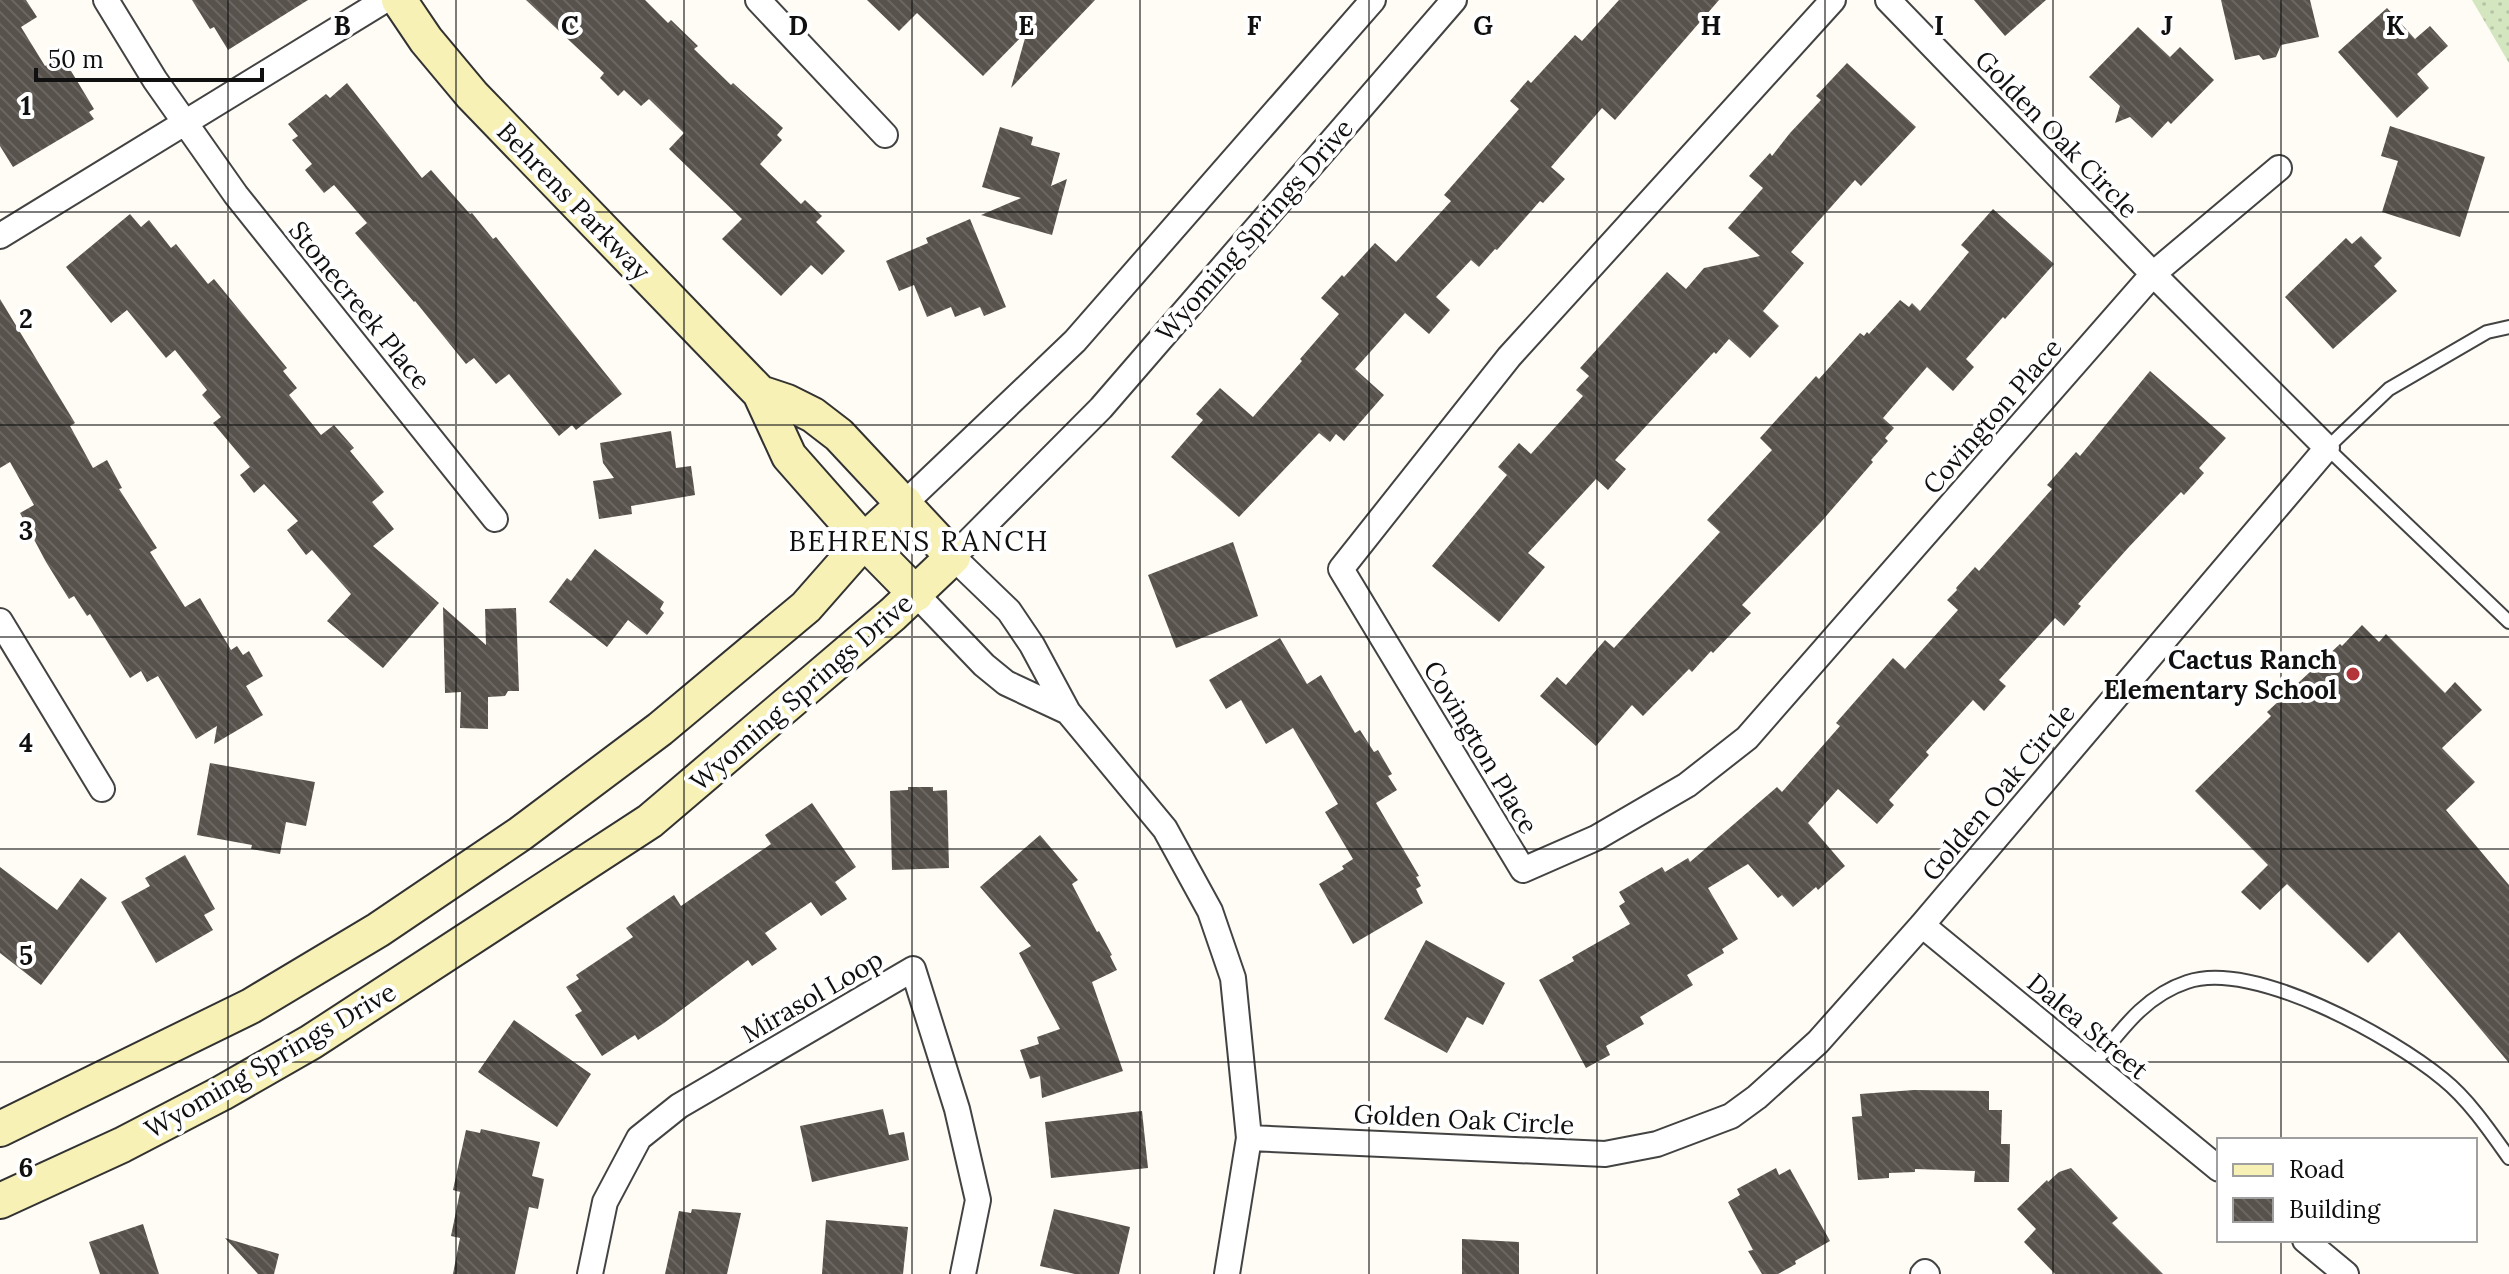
<svg xmlns="http://www.w3.org/2000/svg" width="2509" height="1274" font-family="Lora,serif">
	<style>
		.grass { fill: url(#grass-dots) }
		.building { fill: url(#building-back-hatch) }
		.lines { fill: none; stroke-linecap: round; stroke-linejoin: round }
		.lane-casing { stroke: #434343; stroke-width: 16 }
		.street-casing { stroke: #434343; stroke-width: 28 }
		.secondary-casing { stroke: #323232; stroke-width: 38 }
		.lane { stroke: #fff; stroke-width: 12 }
		.street { stroke: #fff; stroke-width: 24 }
		.secondary { stroke: #f7f1b6; stroke-width: 34 }
		.grid { fill: none; stroke: #101010; stroke-width: 2; stroke-opacity: 0.55 }
		.poi-dot { fill: #b33539; stroke: #fff; stroke-width: 3 }
		.labels { text-anchor: middle; dominant-baseline: central; stroke-width: 8; stroke-linejoin: round; paint-order: stroke }
		.street-label { font-size: 26px; fill: #101010; stroke: #fff }
		.poi-label { font-size: 26px; font-weight: bold; fill: #101010; stroke: #fff; text-anchor: end }
		.neighbourhood-label { font-size: 28px; letter-spacing: 2px; fill: #101010; stroke: #fff }
		.grid-label { font-size: 26px; text-anchor: middle; font-weight: bold; fill: #101010; stroke: #fff; stroke-width: 8; stroke-linejoin: round; paint-order: stroke }
	</style>
	<defs>
		<pattern id="grass-dots" width="8" height="8" patternUnits="userSpaceOnUse" patternTransform="scale(2)"><rect width="8" height="8" fill="#d3e6c0"/><path d="M2 2h.1M6 6h.1" fill="none" stroke="#b4c4a4" stroke-width="1.8" stroke-linecap="round"/></pattern>
		<pattern id="building-back-hatch" width="6" height="6" patternUnits="userSpaceOnUse" patternTransform="scale(2)"><rect width="6" height="6" fill="#58524d"/><path d="M-1 5l2 2M0 0l6 6M5-1l2 2" fill="none" stroke="#6b6662"/></pattern>
	</defs>
	<rect width="100%" height="100%" fill="#fefcf4"/>
	<path class="grass" d="M 2472,0 L 2509,0 L 2509,63 Z"/>
	<path class="building" d="M 0,0 L 26,0 L 37,17 L 21,27 L 45,66 L 62,56 L 94,109 L 89,112 L 94,119 L 13,167 L 0,146 Z
		M 192,0 L 308,0 L 228,50 L 214,27 L 210,29 Z
		M 526,0 L 645,0 L 668,23 L 671,20 L 698,46 L 694,49 L 731,85 L 733,83 L 783,128 L 777,135 L 782,140 L 760,164 L 801,204 L 805,200 L 822,216 L 816,222 L 845,251 L 822,275 L 811,265 L 781,296 L 722,239 L 742,219 L 669,149 L 684,133 L 649,99 L 641,106 L 624,90 L 618,96 L 600,78 L 604,73 Z
		M 867,0 L 1095,0 L 1011,88 L 1027,31 L 983,76 L 917,13 L 899,31 Z
		M 1619,0 L 1719,0 L 1615,120 L 1602,108 L 1551,167 L 1565,179 L 1543,203 L 1540,201 L 1497,250 L 1495,249 L 1479,267 L 1471,260 L 1436,297 L 1450,310 L 1429,334 L 1405,313 L 1355,369 L 1384,395 L 1344,441 L 1336,434 L 1330,442 L 1319,433 L 1239,517 L 1171,457 L 1203,420 L 1196,414 L 1220,388 L 1253,417 L 1302,361 L 1300,359 L 1339,314 L 1321,298 L 1342,275 L 1344,277 L 1375,243 L 1396,262 L 1451,201 L 1444,195 L 1519,109 L 1510,101 L 1528,80 L 1531,83 L 1575,35 L 1582,41 Z
		M 1974,0 L 2046,0 L 2005,36 Z
		M 2221,0 L 2310,0 L 2319,37 L 2281,45 L 2276,57 L 2263,60 L 2259,55 L 2235,60 Z
		M 2387,8 L 2415,39 L 2430,26 L 2448,46 L 2417,74 L 2429,88 L 2397,118 L 2338,52 Z
		M 2138,27 L 2170,57 L 2180,47 L 2214,80 L 2171,124 L 2168,121 L 2152,138 L 2130,117 L 2115,123 L 2120,106 L 2089,77 Z
		M 1847,63 L 1916,127 L 1861,186 L 1855,180 L 1791,252 L 1804,263 L 1763,311 L 1779,326 L 1750,358 L 1729,339 L 1716,354 L 1714,352 L 1615,460 L 1626,469 L 1608,490 L 1596,479 L 1528,553 L 1545,567 L 1499,622 L 1432,566 L 1507,475 L 1498,467 L 1519,443 L 1531,454 L 1583,396 L 1576,390 L 1589,376 L 1580,368 L 1667,272 L 1686,289 L 1704,268 L 1760,256 L 1728,228 L 1763,188 L 1749,176 L 1770,153 L 1772,156 L 1790,133 L 1821,100 L 1816,96 Z
		M 347,83 L 422,178 L 431,170 L 470,214 L 472,213 L 493,239 L 496,237 L 622,394 L 576,430 L 572,425 L 559,436 L 509,374 L 496,384 L 474,358 L 466,364 L 415,301 L 414,302 L 355,233 L 367,223 L 334,185 L 324,193 L 305,170 L 312,164 L 292,140 L 298,136 L 288,124 L 326,94 L 330,98 Z
		M 2390,126 L 2485,157 L 2460,237 L 2382,212 L 2398,161 L 2381,156 Z
		M 1000,127 L 1033,137 L 1031,145 L 1060,153 L 1051,186 L 1067,179 L 1052,235 L 981,215 L 1021,198 L 982,187 Z
		M 1993,209 L 2054,264 L 2005,319 L 2003,317 L 1966,359 L 1974,367 L 1953,391 L 1927,367 L 1883,418 L 1894,428 L 1885,438 L 1888,441 L 1871,460 L 1873,462 L 1821,522 L 1742,605 L 1751,613 L 1713,653 L 1711,651 L 1692,672 L 1689,669 L 1643,716 L 1632,705 L 1596,746 L 1540,696 L 1557,677 L 1566,685 L 1605,640 L 1614,648 L 1720,532 L 1707,520 L 1772,450 L 1760,438 L 1816,376 L 1819,379 L 1860,333 L 1864,336 L 1867,332 L 1869,334 L 1900,300 L 1909,307 L 1912,303 L 1920,311 L 1969,252 L 1961,245 Z
		M 130,214 L 141,227 L 149,220 L 171,248 L 176,244 L 208,284 L 214,279 L 287,368 L 283,371 L 297,388 L 289,395 L 321,435 L 334,425 L 354,448 L 350,451 L 384,492 L 372,502 L 394,529 L 373,546 L 439,603 L 383,668 L 327,621 L 351,594 L 312,550 L 306,555 L 287,530 L 298,521 L 264,484 L 254,493 L 240,475 L 250,467 L 213,423 L 221,417 L 202,395 L 207,390 L 175,350 L 166,358 L 127,310 L 111,323 L 66,267 Z
		M 970,219 L 1006,307 L 984,316 L 980,307 L 955,317 L 951,307 L 927,317 L 914,285 L 899,291 L 886,261 L 928,243 L 926,238 Z
		M 2361,236 L 2382,258 L 2374,266 L 2397,291 L 2333,349 L 2285,297 L 2346,238 L 2352,244 Z
		M 0,299 L 75,423 L 70,426 L 93,468 L 107,460 L 122,488 L 119,489 L 157,548 L 150,552 L 185,607 L 200,598 L 231,650 L 237,646 L 243,655 L 249,651 L 263,676 L 246,686 L 263,715 L 214,744 L 217,726 L 196,739 L 158,676 L 147,682 L 141,671 L 130,678 L 90,614 L 87,616 L 74,596 L 69,599 L 46,562 L 20,513 L 34,505 L 10,462 L 0,468 Z
		M 2150,371 L 2226,438 L 2199,468 L 2204,473 L 2184,495 L 2181,492 L 2128,548 L 2078,604 L 2081,606 L 2064,626 L 2055,618 L 1999,680 L 2006,686 L 1984,711 L 1973,700 L 1926,752 L 1929,755 L 1889,800 L 1894,805 L 1877,824 L 1838,789 L 1808,823 L 1845,866 L 1818,890 L 1816,887 L 1793,907 L 1782,895 L 1778,898 L 1748,864 L 1708,888 L 1738,939 L 1722,949 L 1724,953 L 1687,975 L 1693,985 L 1640,1017 L 1644,1024 L 1606,1046 L 1610,1055 L 1586,1068 L 1539,980 L 1574,961 L 1572,957 L 1630,924 L 1619,906 L 1625,902 L 1619,892 L 1662,867 L 1665,872 L 1688,858 L 1690,862 L 1777,787 L 1782,792 L 1840,726 L 1836,723 L 1893,658 L 1905,669 L 1958,610 L 1947,600 L 1957,590 L 1956,588 L 1975,567 L 1979,571 L 2052,489 L 2047,485 L 2076,452 L 2080,456 Z
		M 671,431 L 676,468 L 691,466 L 695,495 L 631,506 L 632,514 L 599,519 L 593,481 L 614,478 L 603,463 L 600,443 Z
		M 1233,542 L 1258,616 L 1176,648 L 1148,575 Z
		M 595,549 L 664,602 L 660,609 L 664,613 L 647,635 L 628,620 L 607,647 L 549,602 L 567,578 L 571,581 Z
		M 443,607 L 486,645 L 485,609 L 516,608 L 519,691 L 508,691 L 505,696 L 488,697 L 488,729 L 460,728 L 461,692 L 445,693 Z
		M 2362,625 L 2379,642 L 2386,634 L 2445,693 L 2455,682 L 2482,710 L 2442,748 L 2475,782 L 2446,810 L 2509,885 L 2509,1063 L 2399,932 L 2368,963 L 2287,884 L 2260,910 L 2241,892 L 2268,865 L 2195,791 L 2271,716 L 2267,712 L 2340,644 L 2342,646 Z
		M 1280,638 L 1307,684 L 1321,675 L 1355,733 L 1360,730 L 1374,752 L 1378,750 L 1392,774 L 1388,776 L 1397,790 L 1376,803 L 1419,876 L 1416,877 L 1421,886 L 1416,889 L 1423,903 L 1353,944 L 1319,884 L 1344,869 L 1342,866 L 1353,859 L 1325,812 L 1338,804 L 1293,728 L 1266,744 L 1241,700 L 1226,709 L 1209,680 Z
		M 210,763 L 315,782 L 306,826 L 286,822 L 280,854 L 251,849 L 252,845 L 197,835 Z
		M 908,787 L 933,787 L 933,791 L 947,790 L 949,868 L 892,870 L 890,791 L 908,790 Z
		M 812,803 L 856,867 L 835,882 L 847,899 L 821,916 L 811,902 L 765,933 L 777,949 L 752,966 L 748,960 L 664,1023 L 638,1040 L 635,1035 L 602,1056 L 575,1015 L 582,1011 L 566,987 L 579,979 L 576,975 L 633,937 L 626,928 L 674,895 L 681,906 L 771,844 L 765,835 Z
		M 1040,835 L 1078,880 L 1072,884 L 1097,932 L 1099,931 L 1112,955 L 1110,956 L 1117,970 L 1092,982 L 1123,1071 L 1042,1098 L 1040,1076 L 1030,1079 L 1020,1050 L 1039,1044 L 1037,1037 L 1060,1029 L 1019,953 L 1031,946 L 980,887 Z
		M 185,855 L 215,909 L 204,915 L 213,930 L 156,963 L 121,902 L 150,886 L 145,878 Z
		M 0,867 L 57,910 L 81,878 L 107,898 L 41,985 L 0,953 Z
		M 1426,940 L 1505,983 L 1483,1025 L 1467,1017 L 1447,1053 L 1384,1019 Z
		M 514,1020 L 591,1074 L 557,1127 L 478,1072 Z
		M 1914,1090 L 1989,1091 L 1989,1110 L 2002,1110 L 2001,1144 L 2010,1144 L 2009,1182 L 1974,1182 L 1975,1171 L 1915,1169 L 1915,1172 L 1889,1173 L 1889,1178 L 1858,1180 L 1852,1117 L 1862,1116 L 1860,1094 Z
		M 883,1109 L 889,1135 L 904,1132 L 909,1160 L 812,1182 L 800,1126 Z
		M 1142,1111 L 1148,1168 L 1051,1178 L 1045,1122 Z
		M 481,1129 L 540,1142 L 532,1176 L 544,1179 L 538,1209 L 529,1207 L 515,1274 L 453,1274 L 460,1238 L 451,1236 L 460,1192 L 453,1190 L 466,1130 L 480,1133 Z
		M 1776,1168 L 1779,1175 L 1790,1169 L 1830,1241 L 1795,1261 L 1796,1264 L 1778,1274 L 1762,1274 L 1748,1251 L 1753,1250 L 1728,1202 L 1740,1195 L 1737,1189 Z
		M 2071,1168 L 2118,1218 L 2112,1223 L 2163,1274 L 2055,1274 L 2024,1242 L 2036,1229 L 2017,1209 L 2047,1180 L 2048,1182 L 2059,1172 Z
		M 692,1209 L 741,1213 L 727,1274 L 665,1274 L 679,1211 L 691,1213 Z
		M 1054,1209 L 1130,1227 L 1119,1274 L 1075,1274 L 1040,1266 Z
		M 826,1220 L 908,1227 L 903,1274 L 822,1274 Z
		M 143,1224 L 159,1274 L 100,1274 L 89,1242 Z
		M 225,1238 L 279,1254 L 274,1274 L 258,1274 Z
		M 1462,1239 L 1519,1242 L 1519,1274 L 1462,1274 Z"/>
	<g class="lines">
		<defs>
			<path id="lane" d="M 2509,327 L 2487,332 L 2389,389 L 2327,448 L 2509,622
				M 2093,1065 C 2120,1032 2144,996 2187,982 C 2253,959 2392,1037 2443,1079 C 2469,1100 2490,1131 2509,1158"/>
			<path id="street" d="M 106,0 L 155,80 L 236,195 L 495,519
				M 758,0 L 885,135
				M 1833,0 L 1509,357 L 1341,569 L 1523,870 L 1596,838 L 1687,785 L 1747,738 L 2153,274 L 2279,168
				M 0,236 L 385,0
				M 905,503 L 1075,341 L 1373,0
				M 916,594 L 984,665 L 1006,683 L 1068,712 L 1032,645 L 1009,611 L 953,557 L 1101,408 L 1454,0
				M 0,621 L 102,789
				M 1068,712 L 1165,829 L 1210,911 L 1233,978 L 1249,1138 L 1227,1274
				M 1922,925 L 2219,1169
				M 1249,1138 L 1605,1154 L 1657,1144 L 1731,1116 L 1757,1097 L 1818,1042 L 1922,925 L 2327,448 L 2153,274 L 1888,0
				M 2305,1240 L 2346,1274
				M 590,1274 L 605,1202 L 639,1138 L 679,1106 L 913,969 L 957,1109 L 978,1200 L 963,1274
				M 1923,1274 L 1925,1272 L 1927,1274"/>
			<path id="secondary" d="M 399,0 L 426,40 L 472,95 L 760,393 L 789,456 L 864,541 L 916,594
				M 0,1129 L 251,1006 L 378,930 L 520,834 L 660,729 L 806,607 L 864,541 L 905,503
				M 0,1201 L 122,1145 L 222,1093 L 311,1042 L 650,821 L 893,614 L 953,557 L 839,435 L 813,415 L 787,402 L 760,393"/>
		</defs>
		<use href="#lane" class="lane-casing"/>
		<use href="#street" class="street-casing"/>
		<use href="#secondary" class="secondary-casing"/>
		<use href="#lane" class="lane"/>
		<use href="#street" class="street"/>
		<use href="#secondary" class="secondary"/>
	</g>
	<path class="grid" d="M 228,0 L 228,1274M 456,0 L 456,1274M 684,0 L 684,1274M 912,0 L 912,1274M 1140,0 L 1140,1274M 1369,0 L 1369,1274M 1597,0 L 1597,1274M 1825,0 L 1825,1274M 2053,0 L 2053,1274M 2281,0 L 2281,1140M 0,212 L 2509,212M 0,425 L 2509,425M 0,637 L 2509,637M 0,849 L 2509,849M 0,1062 L 2509,1062M 2281,1240 L 2281,1274"/>
	<circle class="poi-dot" cx="2353" cy="674" r="8"/>
	<g class="labels">
		<g class="street-label">
			<text transform="translate(2057 134) rotate(46)">Golden Oak Circle</text>
			<text transform="translate(574 201) rotate(46)">Behrens Parkway</text>
			<text transform="translate(1254 230) rotate(-49)">Wyoming Springs Drive</text>
			<text transform="translate(360 305) rotate(51)">Stonecreek Place</text>
			<text transform="translate(1992 416) rotate(-49)">Covington Place</text>
			<text transform="translate(801 692) rotate(-41)">Wyoming Springs Drive</text>
			<text transform="translate(1481 747) rotate(59)">Covington Place</text>
			<text transform="translate(1998 792) rotate(-50)">Golden Oak Circle</text>
			<text transform="translate(812 996) rotate(-30)">Mirasol Loop</text>
			<text transform="translate(2088 1026) rotate(40)">Dalea Street</text>
			<text transform="translate(270 1060) rotate(-30)">Wyoming Springs Drive</text>
			<text transform="translate(1464 1119) rotate(3)">Golden Oak Circle</text>
		</g>
		<g class="poi-label">
			<text x="2337" y="659">Cactus Ranch<tspan x="2337" dy="30">Elementary School</tspan></text>
		</g>
		<g class="neighbourhood-label">
			<text x="919" y="541">BEHRENS RANCH</text>
		</g>
	</g>
	<g class="grid-label">
		<text x="342" y="35">B</text>
		<text x="570" y="35">C</text>
		<text x="798" y="35">D</text>
		<text x="1026" y="35">E</text>
		<text x="1254" y="35">F</text>
		<text x="1483" y="35">G</text>
		<text x="1711" y="35">H</text>
		<text x="1939" y="35">I</text>
		<text x="2167" y="35">J</text>
		<text x="2395" y="35">K</text>
		<text x="26" y="115">1</text>
		<text x="26" y="328">2</text>
		<text x="26" y="540">3</text>
		<text x="26" y="752">4</text>
		<text x="26" y="965">5</text>
		<text x="26" y="1177">6</text>
	</g>
	<rect x="2217" y="1138" width="260" height="104" fill="#ffffff" stroke="#9f9f9f" stroke-width="2"/>
	<rect x="2233" y="1164" width="40" height="12" fill="#f7f1b6" stroke="#9f9f9f" stroke-width="2"/>
	<text x="2289" y="1178" font-size="24" fill="#101010">Road</text>
	<rect x="2233" y="1198" width="40" height="24" fill="url(#building-back-hatch)" stroke="#9f9f9f" stroke-width="2"/>
	<text x="2289" y="1218" font-size="24" fill="#101010">Building</text>
	<path d="M36 68v12h226v-12" fill="none" stroke="#101010" stroke-width="4"/>
	<text x="48" y="68" font-size="24" fill="#101010" stroke="#ffffff" stroke-width="6" paint-order="stroke">50 m</text>
</svg>
